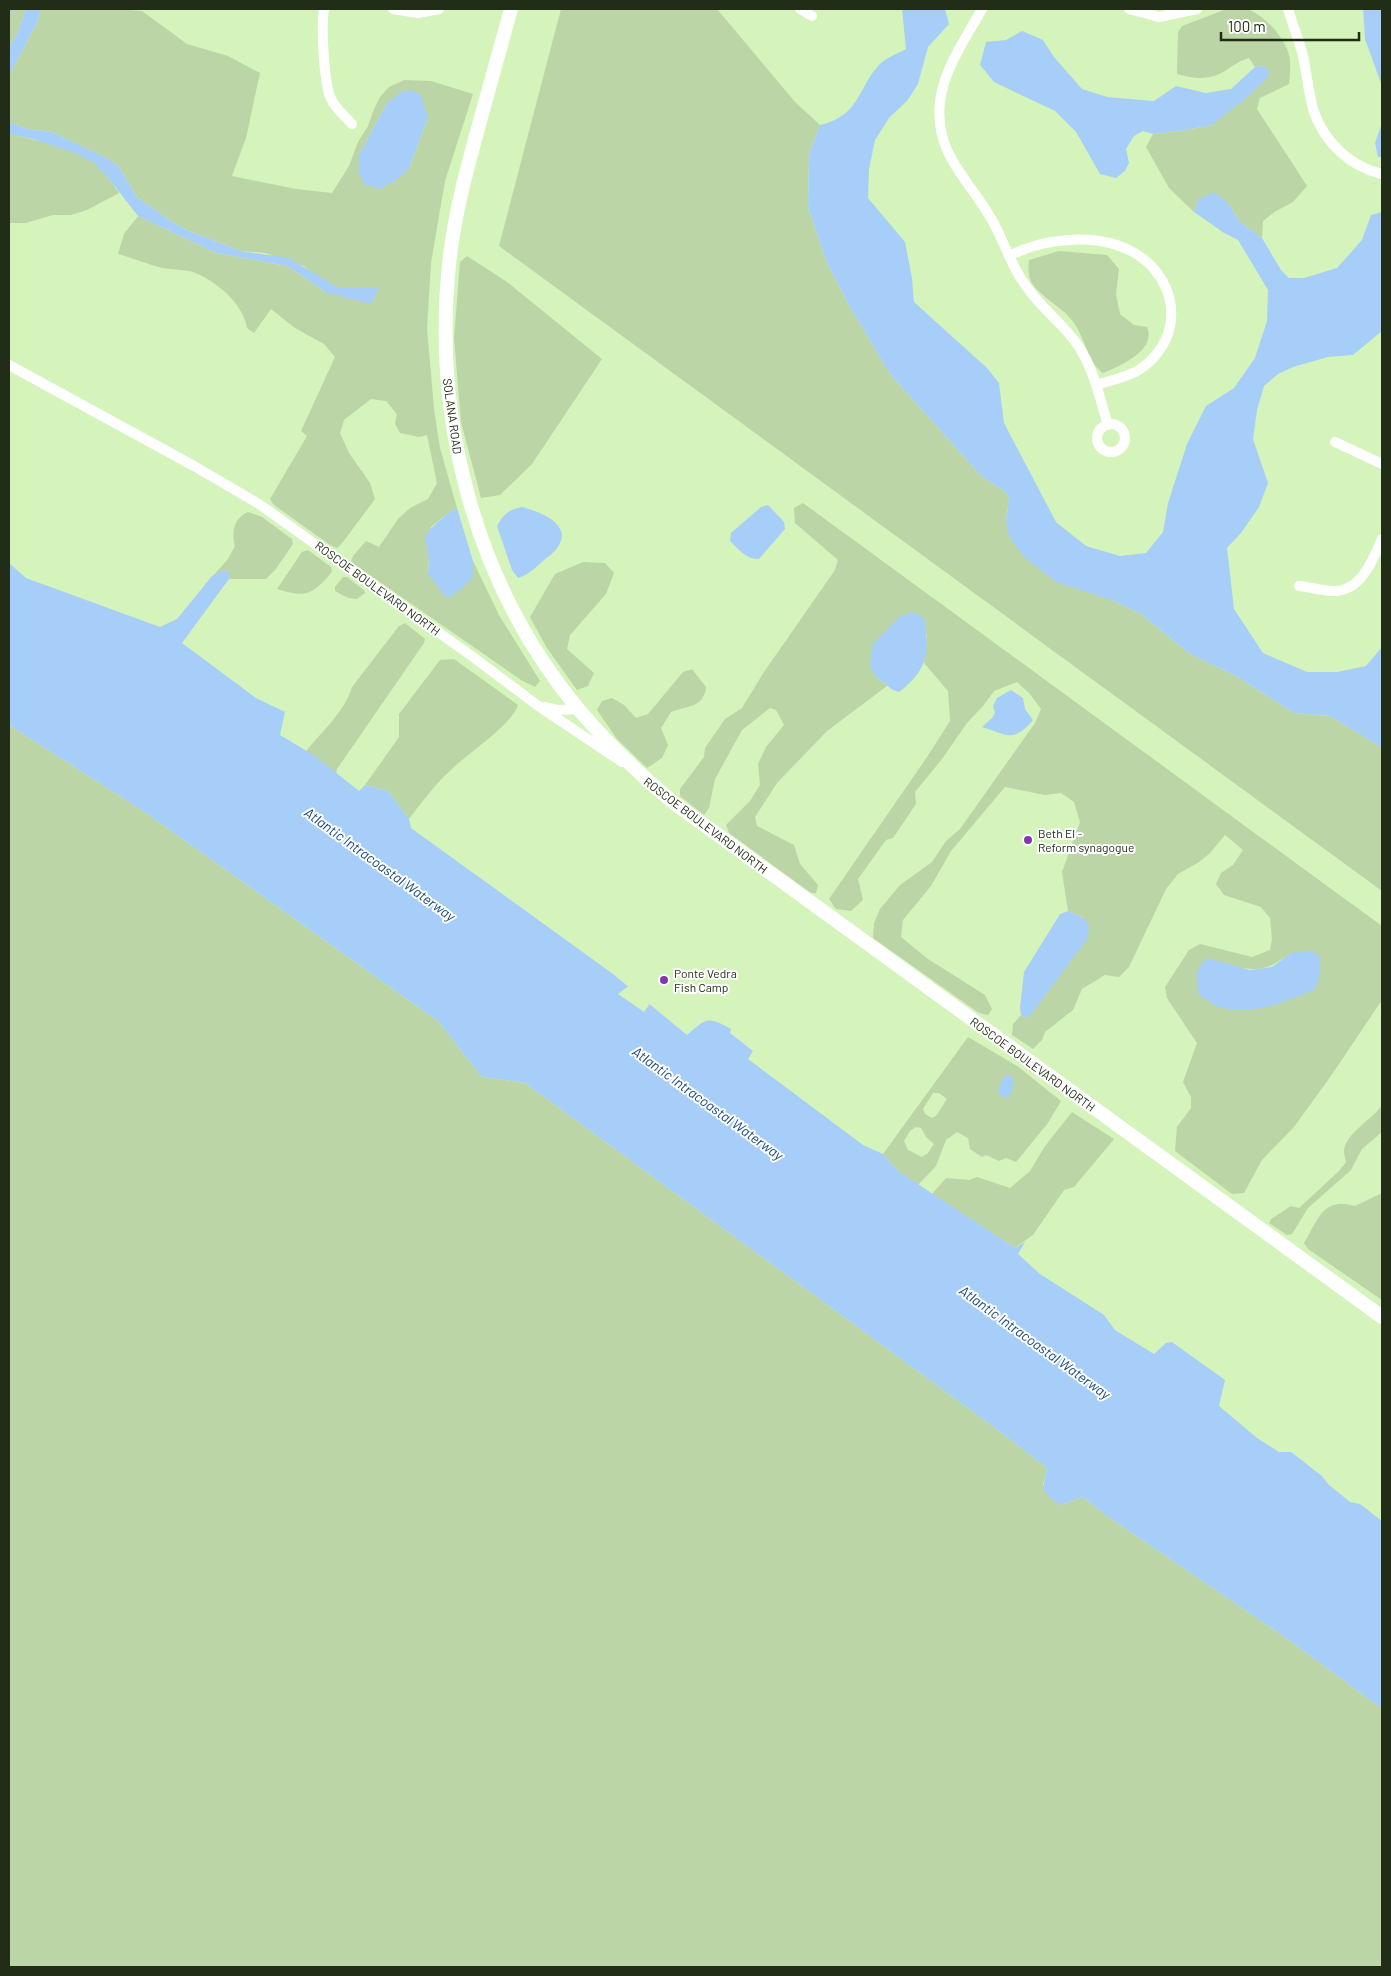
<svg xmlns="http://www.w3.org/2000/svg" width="1391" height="1976" font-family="Barlow,sans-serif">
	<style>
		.green { fill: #bbd5a6; fill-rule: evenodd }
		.water { fill: #a7cef8 }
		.pier { fill: #d4f4bb }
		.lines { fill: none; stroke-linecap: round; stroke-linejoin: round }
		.stream { stroke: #a7cef8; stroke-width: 2.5 }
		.street { stroke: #fff; stroke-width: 10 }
		.secondary { stroke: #fff; stroke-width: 14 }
		.poi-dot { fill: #8238aa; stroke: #fff; stroke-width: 2 }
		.labels { text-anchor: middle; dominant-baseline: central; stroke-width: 4; stroke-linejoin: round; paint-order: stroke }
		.street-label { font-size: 12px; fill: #212d17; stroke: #fff }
		.poi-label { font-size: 12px; fill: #212d17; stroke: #fff; text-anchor: start }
		.water-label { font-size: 14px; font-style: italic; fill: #184979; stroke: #fff }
	</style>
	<rect width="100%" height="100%" fill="#d4f4bb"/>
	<path class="green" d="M 9,9 L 26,9 L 18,32 L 9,48 Z
		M 41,9 L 113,9 L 142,11 L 187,44 L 228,56 L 260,73 L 246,138 L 232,176 L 296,189 L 332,193 L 349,166 L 358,142 L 368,126 L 374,109 L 380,97 L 389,87 L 404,80 L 431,81 L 473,94 L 445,181 L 431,263 L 427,328 L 434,409 L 440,448 L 457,508 L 443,517 L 431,527 L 428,574 L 473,577 L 473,561 L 499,615 L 540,681 L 535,687 L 521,680 L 351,562 L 353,556 L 366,541 L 379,547 L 398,519 L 410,508 L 428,499 L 437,483 L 427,435 L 419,437 L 400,433 L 395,424 L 397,414 L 386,401 L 371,399 L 344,420 L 340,433 L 349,453 L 370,483 L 375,499 L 343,542 L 337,548 L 330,545 L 274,505 L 270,499 L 307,436 L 301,431 L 335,357 L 324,344 L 295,328 L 271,309 L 254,333 L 247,328 C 244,304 215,280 193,272 C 183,269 172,270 162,268 C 147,264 132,258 118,254 L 124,234 L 138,216 L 216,253 L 287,266 L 327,293 L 339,288 L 317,277 L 304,266 L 265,253 L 241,251 L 189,231 L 172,222 L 137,197 L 119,167 L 109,159 L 52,132 L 28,129 L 9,122 L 9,76 L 37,23 ZM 387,103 L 428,118 L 409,168 L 359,155 Z
		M 561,9 L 717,9 L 795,102 L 820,125 L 809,154 L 808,207 L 827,263 L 850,307 L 890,374 L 981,476 L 1005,492 L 1009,498 L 1006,522 L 1114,601 L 1141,614 L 1190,654 L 1236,676 L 1294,713 L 1330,716 L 1382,748 L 1382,891 L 499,246 Z
		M 1247,9 C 1264,15 1280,33 1287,49 C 1292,60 1290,73 1289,84 L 1260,98 L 1257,109 L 1307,186 L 1293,202 L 1276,211 L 1263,221 L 1262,238 L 1240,222 L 1227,202 L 1198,200 L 1194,212 L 1169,188 L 1146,147 L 1153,134 L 1186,130 L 1212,125 L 1264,66 L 1255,67 L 1249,58 C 1236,61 1229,70 1217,75 C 1203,80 1191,78 1177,74 L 1178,32 L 1182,26 L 1224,10 Z
		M 9,134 C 32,139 75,148 94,163 C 104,171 112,183 119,193 L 87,210 L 71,215 L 53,215 L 26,223 L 9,223 Z
		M 1059,251 L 1107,255 L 1119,269 L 1116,294 L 1120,314 L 1134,325 L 1147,327 C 1157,350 1120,366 1103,373 C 1088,363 1085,338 1074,323 C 1064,308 1045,300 1034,286 C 1028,278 1028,270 1029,260 Z
		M 467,256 L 507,282 L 602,359 L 532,464 L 500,495 L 481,498 L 461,422 L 454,338 L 460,262 Z
		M 803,503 L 1382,926 L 1382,1003 L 1380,1003 L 1333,1073 L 1294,1127 L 1262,1160 L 1244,1193 L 1232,1194 L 1175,1151 L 1177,1127 L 1191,1108 L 1191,1097 L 1183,1082 L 1197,1043 L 1167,998 L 1165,987 L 1189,950 L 1200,944 L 1252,957 L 1270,950 L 1272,939 L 1270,918 L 1261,907 L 1224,895 L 1216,884 L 1221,873 L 1233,865 L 1243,850 L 1225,835 L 1210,853 L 1199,862 L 1178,874 L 1166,889 L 1129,967 L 1119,977 L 1105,975 L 1082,989 L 1073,1010 L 1045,1032 L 1042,1040 L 1033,1049 L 1012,1035 L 1013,1024 L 1021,1015 L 1027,1018 L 1082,917 L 1068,911 L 1062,872 L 1080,822 L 1074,802 L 1061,793 L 1045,795 L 1005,787 L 951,851 L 931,886 L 903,920 L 901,937 L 928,959 L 985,995 L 992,1009 L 988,1015 L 979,1013 L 873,938 L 874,923 L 880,909 L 900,885 L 932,862 L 946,841 L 960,829 L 1035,723 L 1041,709 L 1029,693 L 1017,682 L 994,691 L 983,706 L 967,723 L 942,759 L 915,792 L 916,804 L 893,838 L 886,840 L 858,879 L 863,900 L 851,911 L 836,909 L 829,899 L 925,760 L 950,721 L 948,691 L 924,663 L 927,634 L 877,678 L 887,686 L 827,731 L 777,783 L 755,817 L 757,826 L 794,845 L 800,864 L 818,885 L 816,893 L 811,893 L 729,833 L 726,825 L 750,801 L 760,785 L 758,764 L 766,747 L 784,725 L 776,710 L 770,708 L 742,730 L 715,779 L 709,808 L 704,815 L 680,796 L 680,789 L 704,757 L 705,748 L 725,719 L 742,708 L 764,672 L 835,570 L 838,560 L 795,523 L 794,508 ZM 1291,953 L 1242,1011 L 1231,966 C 1261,972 1267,970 1291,953 Z
		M 248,512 L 262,517 L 292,539 L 293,544 L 275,570 L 266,579 L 229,579 L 229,572 L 224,570 L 213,576 L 228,559 L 235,546 C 231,532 234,518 248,512 Z
		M 308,550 L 331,567 L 332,572 C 312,595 307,598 277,589 L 302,552 Z
		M 583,562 L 605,563 L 614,573 L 606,594 L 570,635 L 567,649 L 594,673 L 588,686 L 577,690 L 547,648 L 530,617 L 555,574 Z
		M 343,577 L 347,577 L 364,590 L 365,593 L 357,599 L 348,598 L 335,591 L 335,587 Z
		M 405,623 L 425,639 L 424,643 L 337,769 L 336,774 L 306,751 C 322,732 345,711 352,687 L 399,626 Z
		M 454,659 L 518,705 C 512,725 468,753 452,769 C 436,783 422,802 409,819 L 388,791 L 365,785 L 399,737 L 399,714 L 440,660 Z
		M 692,669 L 706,687 C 704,708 686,706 671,712 L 661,728 L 668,745 L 662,758 L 647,768 L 617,739 L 597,710 L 602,701 L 612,698 L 624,705 L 636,718 L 648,714 L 683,672 Z
		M 9,725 L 146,813 L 439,1022 L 480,1075 L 483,1077 L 525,1083 L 995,1428 L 1047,1468 L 1043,1485 L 1061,1505 L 1083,1497 L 1107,1516 L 1286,1638 L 1382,1709 L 1382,1967 L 9,1967 Z
		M 968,1037 L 1017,1066 L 1061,1101 L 1048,1123 L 1016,1162 L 1006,1158 L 999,1161 L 986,1155 L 982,1157 L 970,1149 L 968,1138 L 957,1132 L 946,1140 L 936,1166 L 918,1185 L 898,1171 L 883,1154 ZM 933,1093 L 939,1093 L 947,1099 L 936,1116 L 932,1118 L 925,1114 L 923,1109 ZM 916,1127 L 921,1128 L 927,1138 L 934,1144 L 928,1153 L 922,1157 L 908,1150 L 904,1141 L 910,1131 Z
		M 1382,1105 L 1382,1132 L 1362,1149 L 1351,1170 L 1308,1208 L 1292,1234 L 1287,1235 L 1269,1223 L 1271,1219 L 1291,1206 L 1299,1208 L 1339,1171 L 1346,1162 C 1345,1158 1344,1154 1344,1150 C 1347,1132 1372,1120 1382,1105 Z
		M 1072,1112 L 1114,1139 L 1074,1187 L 1064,1190 L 1033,1235 L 1015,1248 L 932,1194 L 946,1178 L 969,1180 L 977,1177 L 1010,1188 L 1030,1171 L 1045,1146 Z
		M 1382,1193 L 1382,1300 L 1308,1249 L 1304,1243 C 1318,1220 1323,1196 1355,1206 Z"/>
	<path class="water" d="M 26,9 L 41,9 L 37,23 L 9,76 L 9,48 L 18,32 Z
		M 902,9 L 945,9 L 949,24 L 928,47 L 918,84 L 907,101 L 889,118 L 875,140 L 869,169 L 868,198 L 905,242 L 912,278 L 914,302 L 987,368 L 999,383 L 1004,423 L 1056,522 L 1086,546 L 1120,556 L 1146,553 L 1163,532 L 1168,503 L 1187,444 L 1206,406 L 1234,388 L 1255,358 L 1267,321 L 1268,290 L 1238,240 L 1224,233 L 1194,212 L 1198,200 L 1213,192 L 1227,202 L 1240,222 L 1262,238 L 1281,270 L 1289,278 L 1304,278 L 1337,268 L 1362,240 L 1371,215 L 1382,212 L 1382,331 L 1353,355 L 1328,357 L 1293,367 L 1278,374 L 1264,386 L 1257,410 L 1253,439 L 1268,483 L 1259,507 L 1241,533 L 1227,548 L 1234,609 L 1263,653 L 1307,672 L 1337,672 L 1366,666 L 1382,647 L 1382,748 L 1330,716 L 1294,713 L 1236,676 L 1190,654 L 1141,614 L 1114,601 L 1056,582 L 1024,557 L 1009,536 L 1006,522 L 1009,498 L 1005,492 L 981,476 L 890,374 L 850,307 L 827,263 L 808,207 L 809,154 L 820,125 C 862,115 857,86 882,62 C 888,57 899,53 906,49 Z
		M 1363,9 L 1382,9 L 1382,86 L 1365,39 Z
		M 1022,31 L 1043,40 L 1054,57 L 1082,89 L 1107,97 L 1154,101 L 1176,86 L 1206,93 L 1231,89 L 1255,67 L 1264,66 L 1270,71 L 1267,78 L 1246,98 L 1212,125 L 1186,130 L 1153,134 L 1143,131 L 1134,136 L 1126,149 L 1129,163 L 1125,171 L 1116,178 L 1100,174 L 1076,132 L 1055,111 L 994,82 L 980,65 L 986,42 L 1006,40 Z
		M 412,90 L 421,95 L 428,118 L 409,168 L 398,179 L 380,189 L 365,185 L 359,173 L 359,155 L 387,103 L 401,92 Z
		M 9,122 L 28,129 L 52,132 L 109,159 L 119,167 L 137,197 L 172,222 L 189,231 L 241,251 L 289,258 L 339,288 L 379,288 L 371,304 L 327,293 L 287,266 L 216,253 L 138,216 L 109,179 L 94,163 L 77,154 L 33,139 L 9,134 Z
		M 1382,123 L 1382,157 L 1378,157 L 1375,143 Z
		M 768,505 L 784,522 L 785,529 L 759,559 C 747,560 738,549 730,541 L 731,533 L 761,507 Z
		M 523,507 C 541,513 574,524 557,548 C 554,553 547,557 543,561 C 535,568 528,575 518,578 L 512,570 L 497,526 C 503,515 509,509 523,507 Z
		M 457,508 L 473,561 L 473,577 L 461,589 L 447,599 L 428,574 L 429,562 L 425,537 C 433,524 444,516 457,508 Z
		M 9,563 L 26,578 L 160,627 L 177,619 L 212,576 L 224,570 L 229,572 L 229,579 L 182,643 L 256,698 L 285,712 L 280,735 L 315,756 L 359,791 L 365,785 L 388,791 L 409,819 L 411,828 L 613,974 L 687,1035 C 707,1018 707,1016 731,1029 L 730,1033 L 753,1051 L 748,1059 L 863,1145 L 883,1154 L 898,1171 L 1015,1248 L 1025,1242 L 1018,1254 L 1040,1274 L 1104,1315 L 1115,1330 L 1154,1354 L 1166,1343 L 1172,1342 L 1225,1380 L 1219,1406 L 1257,1438 L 1279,1452 L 1291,1452 L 1322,1476 L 1328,1484 L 1350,1502 L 1360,1504 L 1382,1521 L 1382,1709 L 1286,1638 L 1107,1516 L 1083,1497 L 1061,1505 C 1041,1495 1042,1489 1047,1468 L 995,1428 L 525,1083 L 483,1077 L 480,1075 L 439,1022 L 146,813 L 9,725 Z
		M 914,612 L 924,618 C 930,651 928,670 899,692 L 893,690 L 877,678 L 870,667 L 872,645 L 900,616 Z
		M 1011,690 L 1023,698 L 1025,709 L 1033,720 C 1013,744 1006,734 982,727 L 992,718 L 995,713 L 993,706 L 997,698 Z
		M 1068,911 C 1085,918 1094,921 1086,941 L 1033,1012 L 1027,1018 L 1021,1015 L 1020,1008 L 1024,972 L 1060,914 Z
		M 1311,951 L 1320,956 L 1320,974 L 1315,989 C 1286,1002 1248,1018 1216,1006 C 1210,1003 1205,998 1199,995 C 1196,979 1194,970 1207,958 L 1250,970 L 1272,967 L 1291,953 Z
		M 1005,1075 L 1012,1076 L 1014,1081 L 1012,1092 L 1008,1097 L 1003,1098 L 998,1092 L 1001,1082 Z"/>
	<path class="pier" d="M 630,985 L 651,1002 L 644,1012 L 618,994 Z"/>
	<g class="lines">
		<path class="stream" d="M 9,13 L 13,9"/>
		<path class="street" d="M 324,9 C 321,27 324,84 331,99 C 336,109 345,116 352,124
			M 393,9 L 418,13 L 439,9
			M 800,9 L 812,16
			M 982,9 C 966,38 944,68 940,102 C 934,154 969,179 992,220 C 1005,243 1012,269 1029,290 C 1044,311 1065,325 1079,347 C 1094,370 1100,399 1108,425
			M 1129,9 L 1159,17 L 1197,9
			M 1288,9 C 1292,23 1298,38 1302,52 C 1307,72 1308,93 1314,112 C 1325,143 1351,167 1382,174
			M 1009,256 C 1058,231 1140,229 1166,288 C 1173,304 1173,323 1166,339 C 1159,353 1149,365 1135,372 C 1123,378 1109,381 1096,385
			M 9,365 L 194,466 L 259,504 L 473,657 L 537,705 L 622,762
			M1097 438a14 14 0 1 1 28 0a14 14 0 1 1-28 0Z
			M 1335,442 L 1382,464
			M 1299,586 C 1310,587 1322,591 1334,591 C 1361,591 1373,560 1382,539
			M 545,707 L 558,710 L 579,709"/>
		<path class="secondary" d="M 511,9 C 500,50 488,91 477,132 C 466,173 455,213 450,256 C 431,417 475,586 580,711 C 609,745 640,775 674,803 L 1382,1317"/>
	</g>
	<g class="poi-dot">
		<circle cx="1028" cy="840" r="5"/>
		<circle cx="664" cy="980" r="5"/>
	</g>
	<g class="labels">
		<g class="street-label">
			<text transform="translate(453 416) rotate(82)">SOLANA ROAD</text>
			<text transform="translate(378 588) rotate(36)">ROSCOE BOULEVARD NORTH</text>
			<text transform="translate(706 825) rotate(37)">ROSCOE BOULEVARD NORTH</text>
			<text transform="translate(1033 1064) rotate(36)">ROSCOE BOULEVARD NORTH</text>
		</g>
		<g class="poi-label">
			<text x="1038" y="833">Beth El -<tspan x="1038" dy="14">Reform synagogue</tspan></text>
			<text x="674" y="973">Ponte Vedra<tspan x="674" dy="14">Fish Camp</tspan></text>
		</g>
		<g class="water-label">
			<text transform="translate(380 864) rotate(36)">Atlantic Intracoastal Waterway</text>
			<text transform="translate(708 1103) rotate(36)">Atlantic Intracoastal Waterway</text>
			<text transform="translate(1035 1342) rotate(36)">Atlantic Intracoastal Waterway</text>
		</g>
	</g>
	<rect width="1391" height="1976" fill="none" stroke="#212d17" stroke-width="20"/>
	<path d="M1221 32v8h138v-8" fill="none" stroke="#212d17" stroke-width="2.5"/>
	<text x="1228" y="32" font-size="15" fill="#212d17" stroke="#ffffff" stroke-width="4" paint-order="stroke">100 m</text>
</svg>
